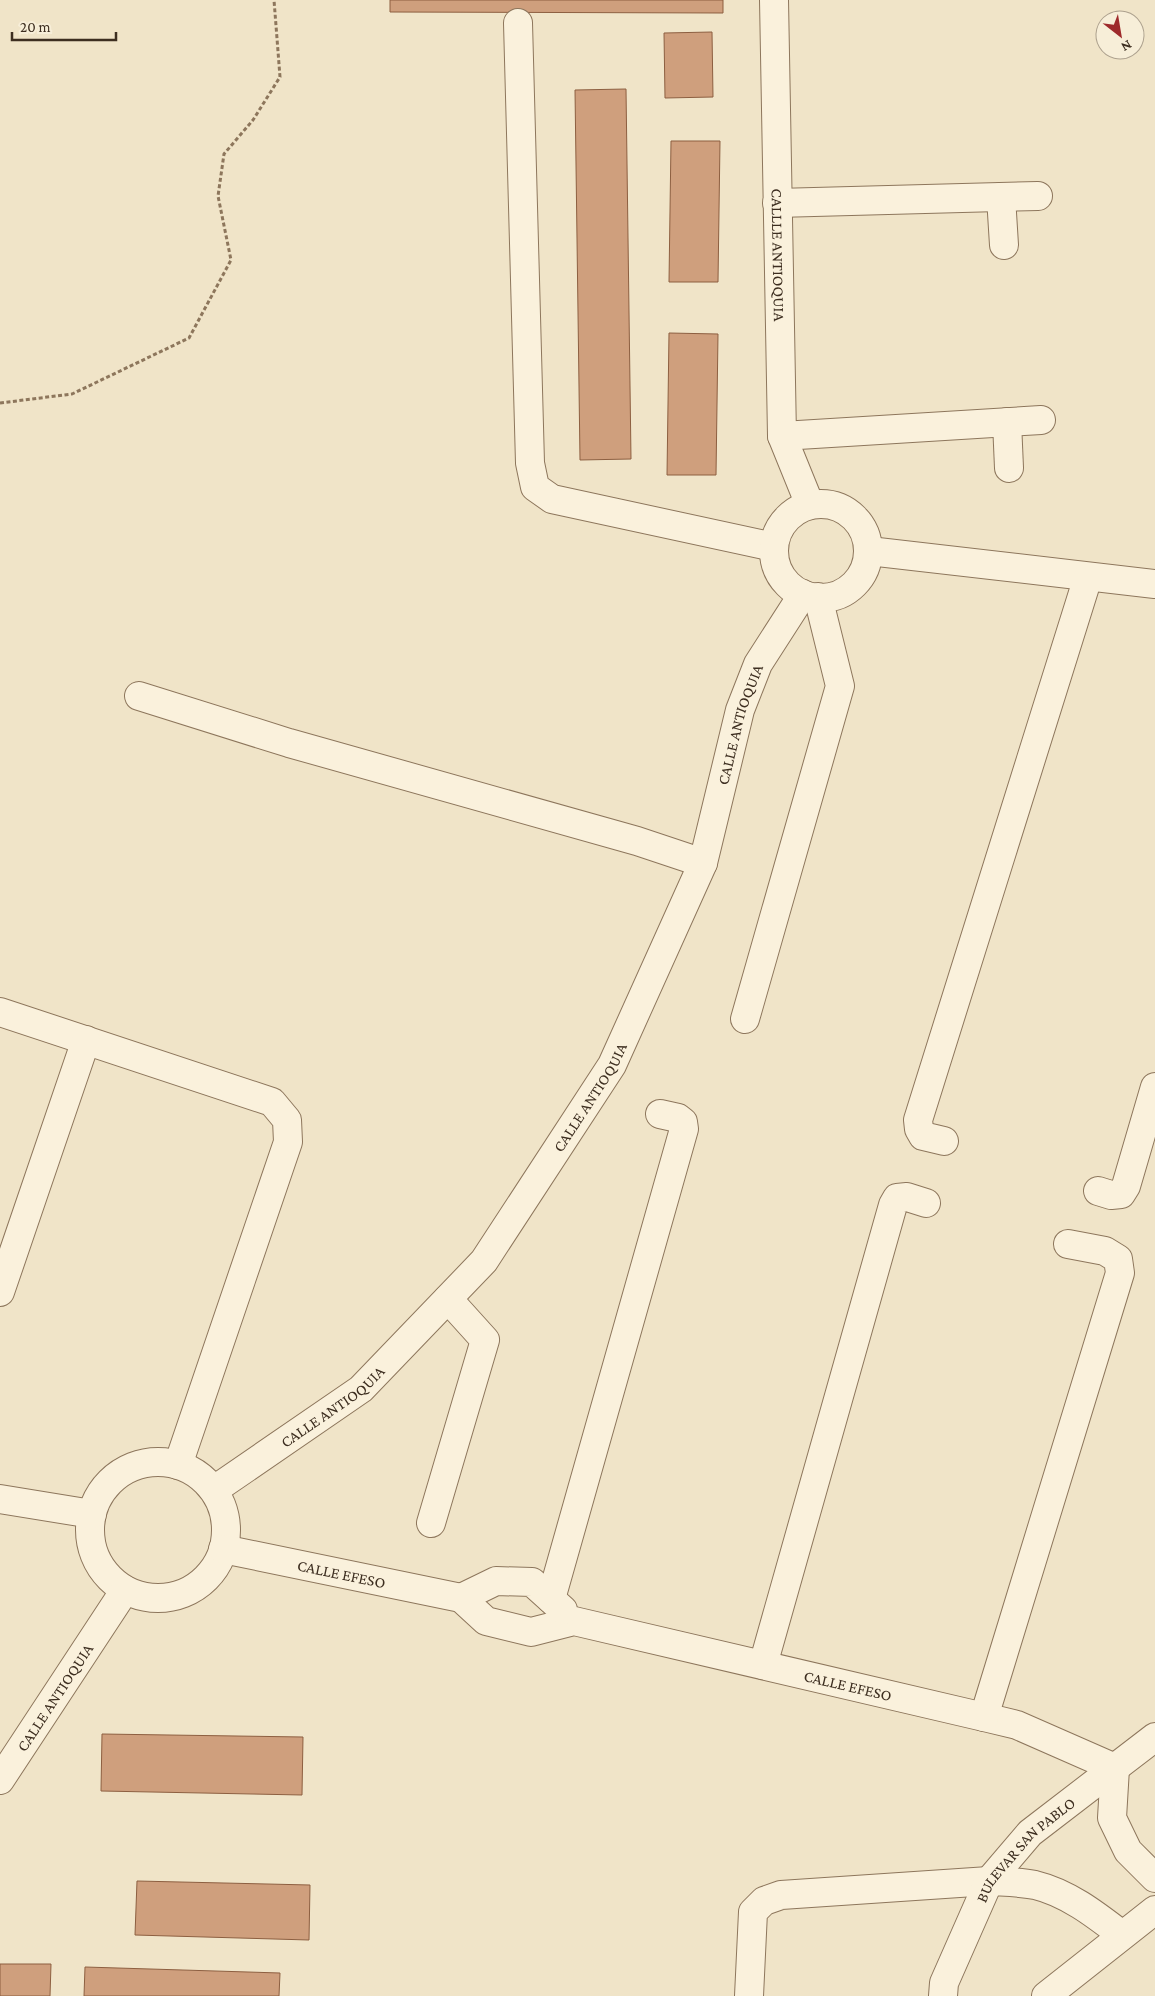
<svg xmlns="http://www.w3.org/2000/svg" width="1155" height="1996" font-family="'Crimson Pro',serif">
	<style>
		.building { fill: #cf9f7d; stroke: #8d5f41 }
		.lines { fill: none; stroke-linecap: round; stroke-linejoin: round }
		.minor-casing { stroke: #8d765c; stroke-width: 30 }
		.tertiary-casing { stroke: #8d765c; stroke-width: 30 }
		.path { stroke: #8d765c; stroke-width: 3; stroke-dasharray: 4 2.5; stroke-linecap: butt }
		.minor { stroke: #faf1dc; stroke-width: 28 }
		.tertiary { stroke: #faf1dc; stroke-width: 28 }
		.labels { text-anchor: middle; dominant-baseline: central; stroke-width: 5; stroke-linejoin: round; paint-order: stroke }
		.street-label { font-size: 16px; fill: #3d2e20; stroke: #f7eed8 }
	</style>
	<rect width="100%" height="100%" fill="#f0e4c8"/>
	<path class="building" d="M 390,0 L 723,0 L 723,13 L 390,12 Z
		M 712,32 L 713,97 L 665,98 L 664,33 Z
		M 626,89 L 631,459 L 580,460 L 575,90 Z
		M 671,141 L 720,141 L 718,282 L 669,282 Z
		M 669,333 L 718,334 L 716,475 L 667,475 Z
		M 102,1734 L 303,1737 L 302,1795 L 101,1791 Z
		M 137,1881 L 310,1885 L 309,1940 L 135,1935 Z
		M 0,1964 L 51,1964 L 50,1996 L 0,1996 Z
		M 85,1967 L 280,1973 L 279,1996 L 84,1996 Z"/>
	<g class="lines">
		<defs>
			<g id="minor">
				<path id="s1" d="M 774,0 L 782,436 L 810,505"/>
				<path d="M 518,23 L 530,463 L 535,487 L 552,499 L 774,547"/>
				<path d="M 1001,197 L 1004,245"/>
				<path d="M 777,203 L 1038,196"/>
				<path d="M 1007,422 L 1009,468"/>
				<path d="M 782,436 L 1041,420"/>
				<circle cx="821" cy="551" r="47"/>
				<path d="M 869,551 L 1155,584"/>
				<path d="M 139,696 L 289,743 L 637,841 L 703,863"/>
				<path d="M 0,1012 L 272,1102 L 287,1120 L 288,1142 L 178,1465"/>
				<path d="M 745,1019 L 840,686 L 818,597"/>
				<path d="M 944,1141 L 923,1136 L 919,1129 L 918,1120 L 1088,577"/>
				<path d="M 1098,1191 L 1111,1195 L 1121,1194 L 1126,1186 L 1155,1087"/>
				<path d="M 0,1292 L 86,1040"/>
				<circle cx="158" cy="1530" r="68"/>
				<path id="s2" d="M 214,1490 L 361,1389 L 484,1261 L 612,1065 L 703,863 L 740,710 L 758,664 L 803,594"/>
				<path d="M 0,1499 L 92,1514"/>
				<path d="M 431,1523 L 485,1340 L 448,1299"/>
				<path id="s3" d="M 223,1549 L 461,1598 L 486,1621 L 531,1632 L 574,1621 L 984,1717 L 1017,1725 L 1115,1768"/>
				<path d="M 461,1598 L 496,1581 L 532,1582 L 563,1610"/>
				<path d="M 551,1599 L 684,1129 L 683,1122 L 678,1118 L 660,1114"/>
				<path d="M 763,1665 L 893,1205 L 897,1198 L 907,1197 L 926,1203"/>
				<path d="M 984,1717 L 1120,1273 L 1118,1259 L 1105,1251 L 1068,1244"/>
				<path id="s4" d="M 0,1780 L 125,1590"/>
				<path d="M 749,1996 L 753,1912 L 764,1901 L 781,1895 L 989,1881"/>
			</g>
			<g id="tertiary">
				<path d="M 1115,1768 L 1112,1818 L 1128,1851 L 1155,1878"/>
				<path d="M 989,1881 C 1004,1882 1020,1882 1035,1885 C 1068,1893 1096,1915 1122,1935"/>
				<path id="s5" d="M 943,1996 L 944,1983 L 989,1881 L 1030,1833 L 1155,1737"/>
				<path d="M 1046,1996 L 1155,1910"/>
			</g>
		</defs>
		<use href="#minor" class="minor-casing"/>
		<use href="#tertiary" class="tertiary-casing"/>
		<path class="path" d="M 0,403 L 72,394 L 189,338 L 231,260 L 218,196 L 224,154 L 253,120 L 280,77 L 274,0"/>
		<use href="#minor" class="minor"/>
		<use href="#tertiary" class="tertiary"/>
	</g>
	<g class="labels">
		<g class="street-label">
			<text stroke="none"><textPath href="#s1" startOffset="255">CALLLE ANTIOQUIA</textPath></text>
			<text stroke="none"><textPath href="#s2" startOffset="955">CALLE ANTIOQUIA</textPath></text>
			<text stroke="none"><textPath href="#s2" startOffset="551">CALLE ANTIOQUIA</textPath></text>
			<text stroke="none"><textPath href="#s2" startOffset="145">CALLE ANTIOQUIA</textPath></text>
			<text stroke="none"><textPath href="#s3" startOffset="121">CALLE EFESO</textPath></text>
			<text stroke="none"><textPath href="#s3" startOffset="649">CALLE EFESO</textPath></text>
			<text stroke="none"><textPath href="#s4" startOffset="99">CALLE ANTIOQUIA</textPath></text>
			<text stroke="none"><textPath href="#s5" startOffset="172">BULEVAR SAN PABLO</textPath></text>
		</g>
	</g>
	<g transform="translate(1120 35) rotate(149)"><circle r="24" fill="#f7eed8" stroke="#ada18e"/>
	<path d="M0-4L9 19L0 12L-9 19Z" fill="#9e2a2b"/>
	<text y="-8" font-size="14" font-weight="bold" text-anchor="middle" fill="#3d2e20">N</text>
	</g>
	<path d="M12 32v8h104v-8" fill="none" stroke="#3d2e20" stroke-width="2.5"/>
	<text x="20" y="32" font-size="15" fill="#3d2e20" stroke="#f7eed8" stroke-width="4" paint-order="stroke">20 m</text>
</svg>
